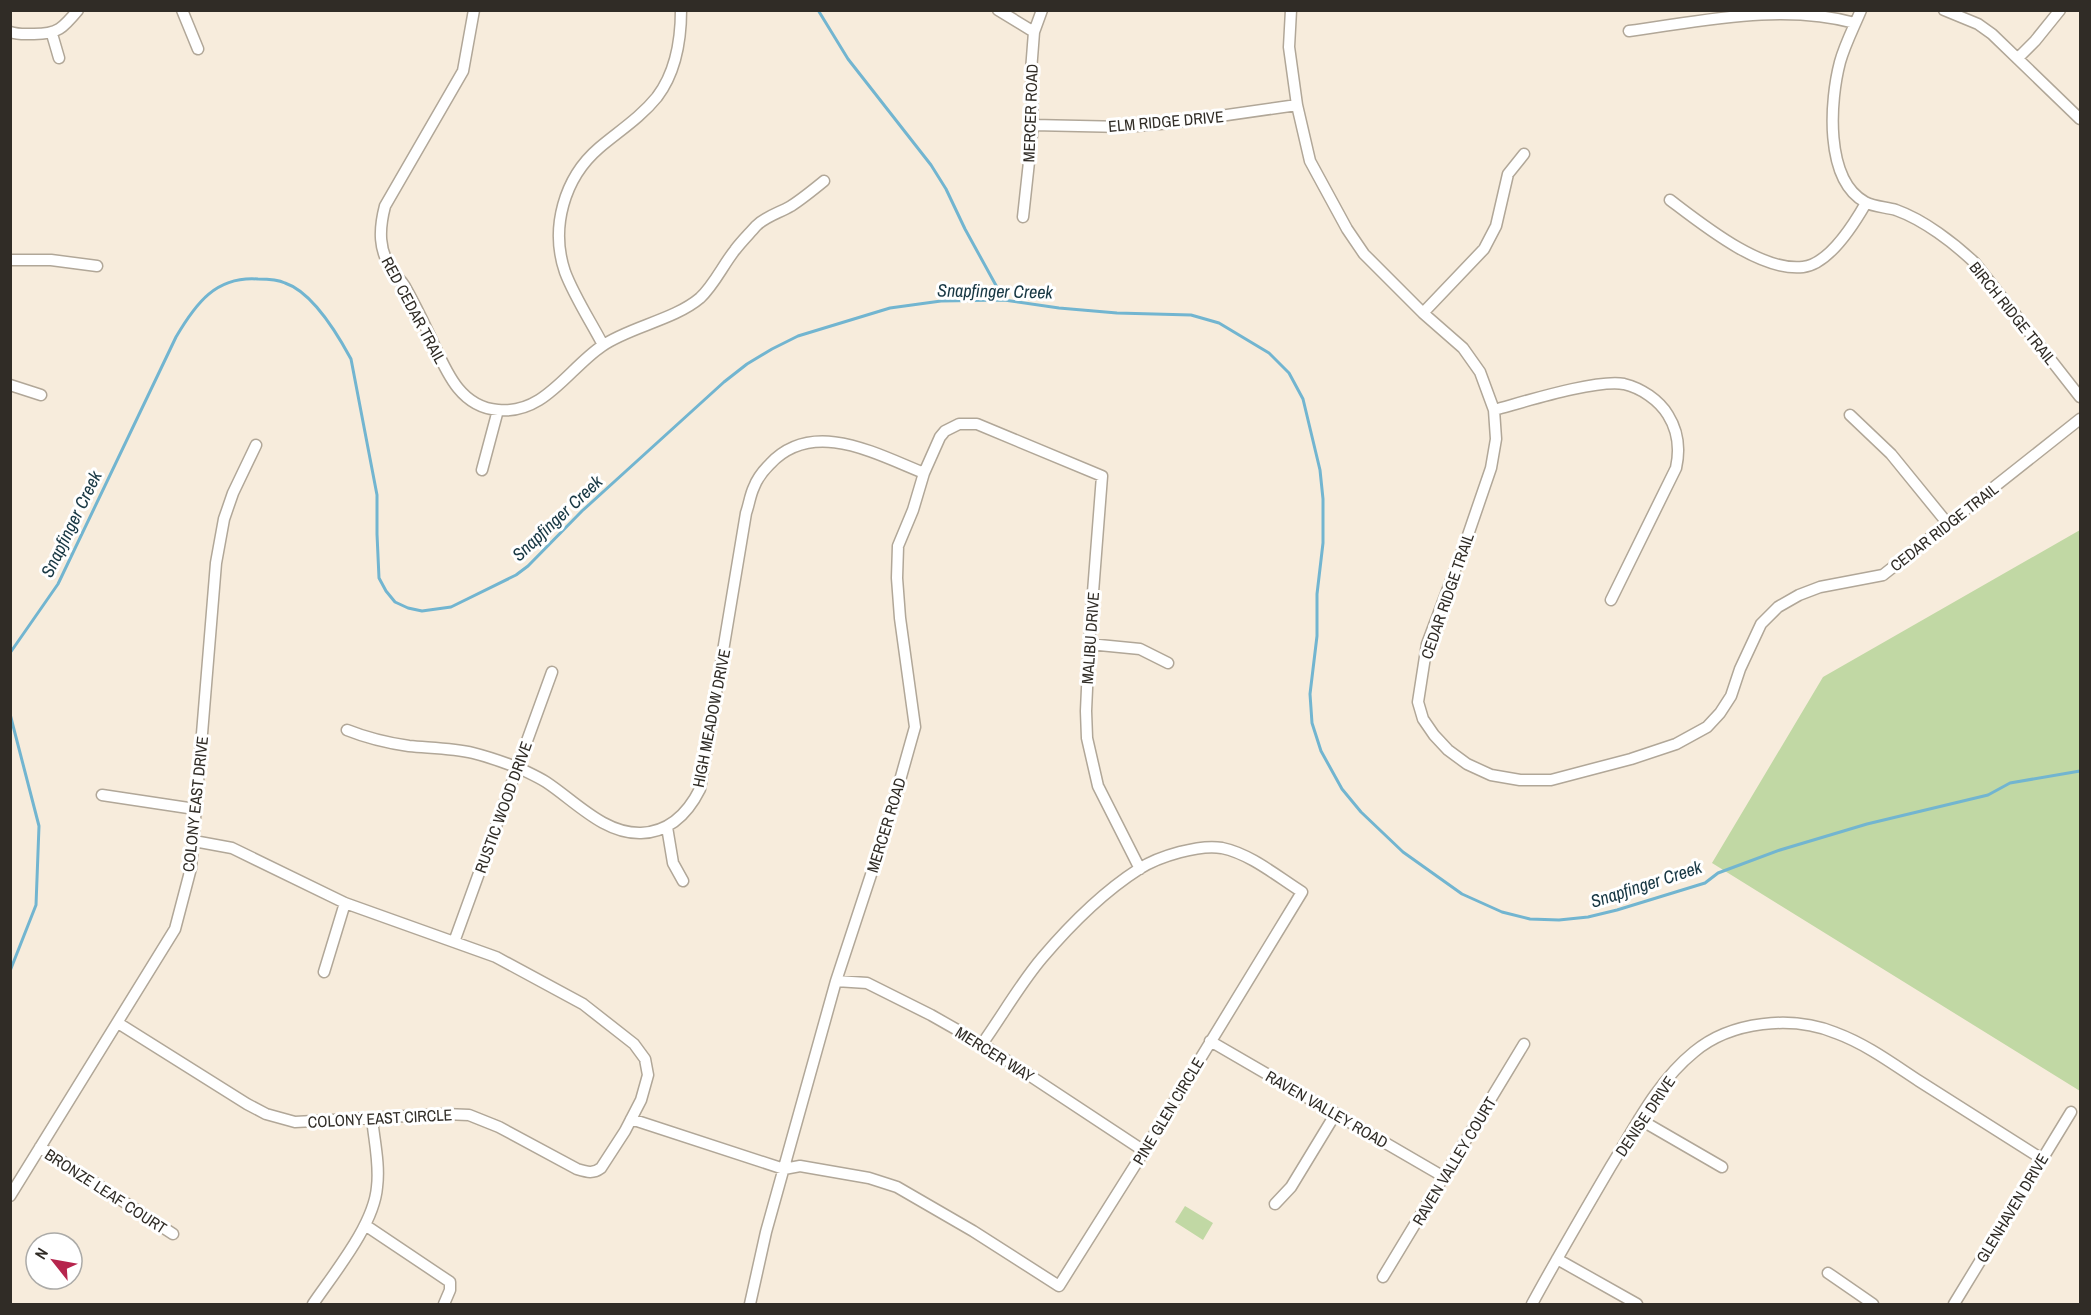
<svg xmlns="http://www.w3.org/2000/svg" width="2091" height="1315" font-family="'Archivo Narrow',sans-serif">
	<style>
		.green { fill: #c1d8a4 }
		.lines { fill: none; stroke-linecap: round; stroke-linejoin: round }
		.stream { stroke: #72b5d0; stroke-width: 3 }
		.minor-casing { stroke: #b1a798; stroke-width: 13 }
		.minor { stroke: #fff; stroke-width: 10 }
		.labels { text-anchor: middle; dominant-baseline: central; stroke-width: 6; stroke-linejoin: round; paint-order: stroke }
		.street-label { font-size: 16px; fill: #302c26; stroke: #fff }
		.water-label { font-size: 18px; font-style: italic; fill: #173743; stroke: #fff }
	</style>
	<rect width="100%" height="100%" fill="#f7ecdc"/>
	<path class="green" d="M 2080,530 L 2080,1091 L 1712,863 L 1823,677 Z
		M 1185,1206 L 1213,1223 L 1203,1240 L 1175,1222 Z"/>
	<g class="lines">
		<path class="stream" d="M 818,10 L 848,59 L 931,165 L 946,189 L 965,229 L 1004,300
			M 10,653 L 58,584 L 176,337 C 196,303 216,276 258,279 C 267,279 277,279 285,283 C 312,292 338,335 351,359 L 377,495 L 377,534 L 379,578 L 386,591 L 395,602 L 408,608 L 422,611 L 451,607 L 516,575 L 528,566 L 582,511 L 724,382 L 747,364 L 772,349 L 798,336 L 890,308 L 941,301 L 1004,300 L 1059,308 L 1117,313 L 1191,315 L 1219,323 L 1269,353 L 1289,373 L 1303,399 L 1320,470 L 1323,499 L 1323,543 L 1317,594 L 1317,636 L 1310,694 L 1312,723 L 1321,751 L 1342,789 L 1361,812 L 1403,852 L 1462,894 L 1502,912 L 1530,919 L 1559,920 L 1588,917 L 1617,910 L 1705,883 L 1718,873 L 1780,850 L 1867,824 L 1988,795 L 2010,783 L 2080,771
			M 10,714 L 39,826 L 36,905 L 10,971"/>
		<defs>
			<path id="minor" d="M 182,10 L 198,49
				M 474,10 L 463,71 L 385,206 C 379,229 378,251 393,271 C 396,276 401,280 404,285 C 413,301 421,317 429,334 C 444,365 457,407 498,410 C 544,415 568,369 602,346 C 629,327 674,320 700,298 C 714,285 723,265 735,250 C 741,242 749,234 756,226 C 766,216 779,213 791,206 C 802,199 813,190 824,181
				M 998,10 L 1034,32
				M 1291,10 L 1289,47 L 1297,105 L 1310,161 L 1347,229 L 1364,254 L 1423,313 L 1463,348 L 1480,372 L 1494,410 L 1496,439 L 1491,468 L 1467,538 L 1427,644 L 1418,702 L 1423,719 L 1434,735 L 1448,750 L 1467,764 L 1491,775 L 1520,780 L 1551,780 L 1631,759 L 1676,744 L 1707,727 L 1720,713 L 1731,696 L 1740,669 L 1761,624 L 1778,607 L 1799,595 L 1820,587 L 1883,575 L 2080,419
				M 1861,10 C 1854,27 1845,44 1840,62 C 1830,100 1824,179 1865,202 C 1874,207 1886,207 1896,210 C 1924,220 1954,243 1975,263 L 2080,397
				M 1944,10 L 1978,24 L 1992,34 L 2080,119
				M 1629,31 C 1703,21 1782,3 1855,23
				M 10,32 C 19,35 26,34 34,34 C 58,34 63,28 78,10
				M 52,34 L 59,58
				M 2019,57 L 2035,41 L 2060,10
				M 1033,125 L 1125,127 L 1171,123 L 1297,105
				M 1670,200 C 1703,225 1761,272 1803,267 C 1829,264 1854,224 1866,203
				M 1023,217 L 1033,125 L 1031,71 L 1034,32 L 1042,10
				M 10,260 L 51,260 L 97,266
				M 1423,313 L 1484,249 L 1496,226 L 1508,174 L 1524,154
				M 603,345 C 591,322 574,296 565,272 C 550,228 564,178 599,148 C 619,131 640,118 657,97 C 676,72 681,40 681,10
				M 10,385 L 41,395
				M 1494,410 C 1524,402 1596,379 1624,384 C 1641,388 1659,400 1668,415 C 1678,431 1680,450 1676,468 L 1611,600
				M 1850,415 L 1891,454 L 1948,524
				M 482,470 L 498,410
				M 1089,644 L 1140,649 L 1168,663
				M 347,730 C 367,738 388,743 409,746 C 430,748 453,748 473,753 C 489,757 506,763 521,769 C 529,773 538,777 546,782 C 575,801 604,834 641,833 C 669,832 688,813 700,789 L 746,513 C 749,505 750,495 754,487 C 757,479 764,470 770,464 C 813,418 876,454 924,473
				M 102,795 L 195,809
				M 667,827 L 673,863 L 683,881
				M 454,942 L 552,672
				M 324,972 L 345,903
				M 836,981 L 867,983 L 931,1015 L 982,1044 L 1144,1151
				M 118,1023 L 247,1104 L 266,1114 L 295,1122 L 444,1114 L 469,1115 L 499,1127 L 577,1169 C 587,1172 593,1174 601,1168 L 625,1131 L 641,1100 L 648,1075 L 645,1059 L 634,1044 L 583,1004 L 496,957 L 345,903 L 232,848 L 194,841
				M 1210,1041 L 1444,1177
				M 631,1119 L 784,1169 L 800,1166 L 869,1178 L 897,1187 L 973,1231 L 1059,1286 L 1144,1151 L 1302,892 C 1278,877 1251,854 1222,848 C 1200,844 1159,856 1139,869 C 1103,892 1070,925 1042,958 C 1020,984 1002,1016 982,1044
				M 1639,1119 L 1722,1167
				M 40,1147 L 173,1234
				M 10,1196 L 175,929 L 191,868 L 216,563 L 224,519 L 233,493 L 256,445
				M 1275,1204 L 1291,1187 L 1336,1113
				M 365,1225 L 450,1282 L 450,1290 L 444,1304
				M 1557,1259 L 1637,1304
				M 1828,1273 L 1873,1304
				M 1383,1277 L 1524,1044
				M 313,1304 C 334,1273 374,1225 377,1187 C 380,1164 374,1140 372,1118
				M 750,1304 L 766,1232 L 836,981 L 888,823 L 915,727 L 900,618 L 897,578 L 898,546 L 913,510 L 924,473 L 940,437 L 945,431 L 959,424 L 977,424 L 1102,476 L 1089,644 L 1086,711 L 1087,738 L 1098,786 L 1140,869
				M 1532,1304 C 1557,1258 1584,1212 1611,1166 C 1635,1127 1657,1082 1694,1052 C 1731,1021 1792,1015 1836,1033 C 1866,1044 1893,1064 1919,1081 C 1960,1107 2001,1133 2042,1159
				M 1954,1304 L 2071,1112"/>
		</defs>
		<use href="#minor" class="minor-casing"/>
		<use href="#minor" class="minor"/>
	</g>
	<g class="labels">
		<g class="street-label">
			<text transform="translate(1030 113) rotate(-88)">MERCER ROAD</text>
			<text transform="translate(1166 121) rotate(-5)">ELM RIDGE DRIVE</text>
			<text transform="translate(414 310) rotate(62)">RED CEDAR TRAIL</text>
			<text transform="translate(2013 313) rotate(51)">BIRCH RIDGE TRAIL</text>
			<text transform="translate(1944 527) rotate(-38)">CEDAR RIDGE TRAIL</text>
			<text transform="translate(1447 596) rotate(-71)">CEDAR RIDGE TRAIL</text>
			<text transform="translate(1090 638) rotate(-86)">MALIBU DRIVE</text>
			<text transform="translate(711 718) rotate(-79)">HIGH MEADOW DRIVE</text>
			<text transform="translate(195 804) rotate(-84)">COLONY EAST DRIVE</text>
			<text transform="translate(503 807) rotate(-70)">RUSTIC WOOD DRIVE</text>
			<text transform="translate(886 825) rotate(-73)">MERCER ROAD</text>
			<text transform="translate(995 1054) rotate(32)">MERCER WAY</text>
			<text transform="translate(1327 1109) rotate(30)">RAVEN VALLEY ROAD</text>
			<text transform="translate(1168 1111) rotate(-59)">PINE GLEN CIRCLE</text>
			<text transform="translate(1645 1116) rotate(-56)">DENISE DRIVE</text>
			<text transform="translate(380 1118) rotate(-3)">COLONY EAST CIRCLE</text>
			<text transform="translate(1454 1161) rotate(-59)">RAVEN VALLEY COURT</text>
			<text transform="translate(106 1191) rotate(33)">BRONZE LEAF COURT</text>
			<text transform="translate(2012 1208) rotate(-59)">GLENHAVEN DRIVE</text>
		</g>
		<g class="water-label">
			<text transform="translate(995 291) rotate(1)">Snapfinger Creek</text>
			<text transform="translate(557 518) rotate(-43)">Snapfinger Creek</text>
			<text transform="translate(71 524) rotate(-64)">Snapfinger Creek</text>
			<text transform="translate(1646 884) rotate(-18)">Snapfinger Creek</text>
		</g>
	</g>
	<rect width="2091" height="1315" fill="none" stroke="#302c26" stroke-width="24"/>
	<g transform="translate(54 1261) rotate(301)"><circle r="28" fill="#ffffff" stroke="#acaba8" stroke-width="1.5"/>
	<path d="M0-4.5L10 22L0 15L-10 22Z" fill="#b6254d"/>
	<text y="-9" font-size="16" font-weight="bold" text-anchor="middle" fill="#302c26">N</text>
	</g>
</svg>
